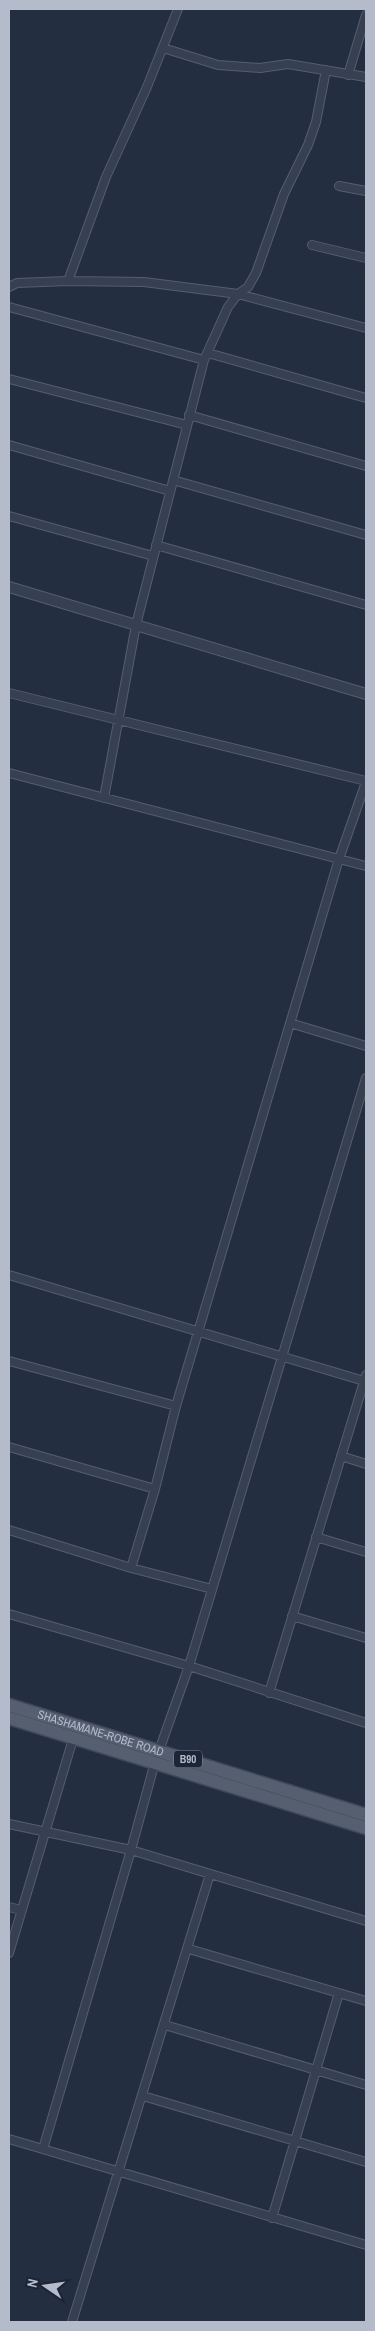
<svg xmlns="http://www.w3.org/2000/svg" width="375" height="2331" font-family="'Archivo Narrow',sans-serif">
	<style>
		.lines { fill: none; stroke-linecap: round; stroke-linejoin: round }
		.minor-casing { stroke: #555e6e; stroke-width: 10 }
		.tertiary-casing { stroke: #555e6e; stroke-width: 12 }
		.primary-casing { stroke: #414959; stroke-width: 15 }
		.minor { stroke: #374050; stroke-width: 8 }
		.tertiary { stroke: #374050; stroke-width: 10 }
		.primary { stroke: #555f70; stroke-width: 12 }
		.labels { text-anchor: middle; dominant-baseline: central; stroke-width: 4; stroke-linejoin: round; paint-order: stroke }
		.shield { fill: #1c2535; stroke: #868e9e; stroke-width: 1 }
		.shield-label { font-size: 11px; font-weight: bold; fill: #b4bbcb }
		.street-label { font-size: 12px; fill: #b4bbcb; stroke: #1c2535 }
	</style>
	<rect width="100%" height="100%" fill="#232e40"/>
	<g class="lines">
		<defs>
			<path id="minor" d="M 163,48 L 218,65 L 260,68 L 288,64 L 366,77
				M 348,75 L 366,15
				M 339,186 L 366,191
				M 312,245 L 366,258
				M 68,281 L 106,177 L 147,87 L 178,9
				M 9,287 L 17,283 L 68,281 L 144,282 L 238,294 L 366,328
				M 9,307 L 204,360
				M 208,353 L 366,398
				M 9,379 L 187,425
				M 189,415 L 366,466
				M 9,445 L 170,491
				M 173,480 L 366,535
				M 9,516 L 153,556
				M 156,545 L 366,605
				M 9,693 L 366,781
				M 9,773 L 366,866
				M 104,798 L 136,625 L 204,360 L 228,307 L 238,294 L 248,287 L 256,273 L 284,194 L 308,145 L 316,122 L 326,70
				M 290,1023 L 366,1046
				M 9,1275 L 364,1381
				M 9,1361 L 176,1406
				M 9,1447 L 155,1489
				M 341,1456 L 366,1464
				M 9,1530 L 131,1568 L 212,1589
				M 316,1537 L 366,1552
				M 131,1568 L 155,1489 L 176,1406 L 339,859 L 366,782
				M 9,1614 L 189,1666 L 366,1723
				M 292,1616 L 366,1638
				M 269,1693 L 366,1375
				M 9,1824 L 131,1850 L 366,1921
				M 9,1907 L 21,1910
				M 189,1949 L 366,2001
				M 9,1953 L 73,1739
				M 165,2025 L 366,2085
				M 143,2096 L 366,2162
				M 9,2139 L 366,2245
				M 43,2149 L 131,1850 L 155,1762 L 189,1666 L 366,1078
				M 272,2218 L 339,1993
				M 72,2322 L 210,1874"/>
			<path id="tertiary" d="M 9,587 L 366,694"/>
			<g id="primary">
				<path id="s1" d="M 9,1705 L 366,1815"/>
				<path d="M 9,1718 L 366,1828"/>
			</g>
		</defs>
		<use href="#minor" class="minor-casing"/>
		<use href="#tertiary" class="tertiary-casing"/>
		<use href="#primary" class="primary-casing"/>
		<use href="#minor" class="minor"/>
		<use href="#tertiary" class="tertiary"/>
		<use href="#primary" class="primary"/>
	</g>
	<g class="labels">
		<rect class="shield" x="174" y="1750.5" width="28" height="17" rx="4"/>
		<g class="shield-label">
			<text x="188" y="1759">B90</text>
		</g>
		<g class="street-label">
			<text stroke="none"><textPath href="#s1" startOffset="96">SHASHAMANE-ROBE ROAD</textPath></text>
		</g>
	</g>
	<rect width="375" height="2331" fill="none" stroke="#b4bbcb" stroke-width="20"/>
	<g transform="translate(45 2286) rotate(283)" stroke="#1c2535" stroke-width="4" paint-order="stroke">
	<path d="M0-4L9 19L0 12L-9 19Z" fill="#b4bbcb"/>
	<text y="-8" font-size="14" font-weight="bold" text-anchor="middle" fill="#b4bbcb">N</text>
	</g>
</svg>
